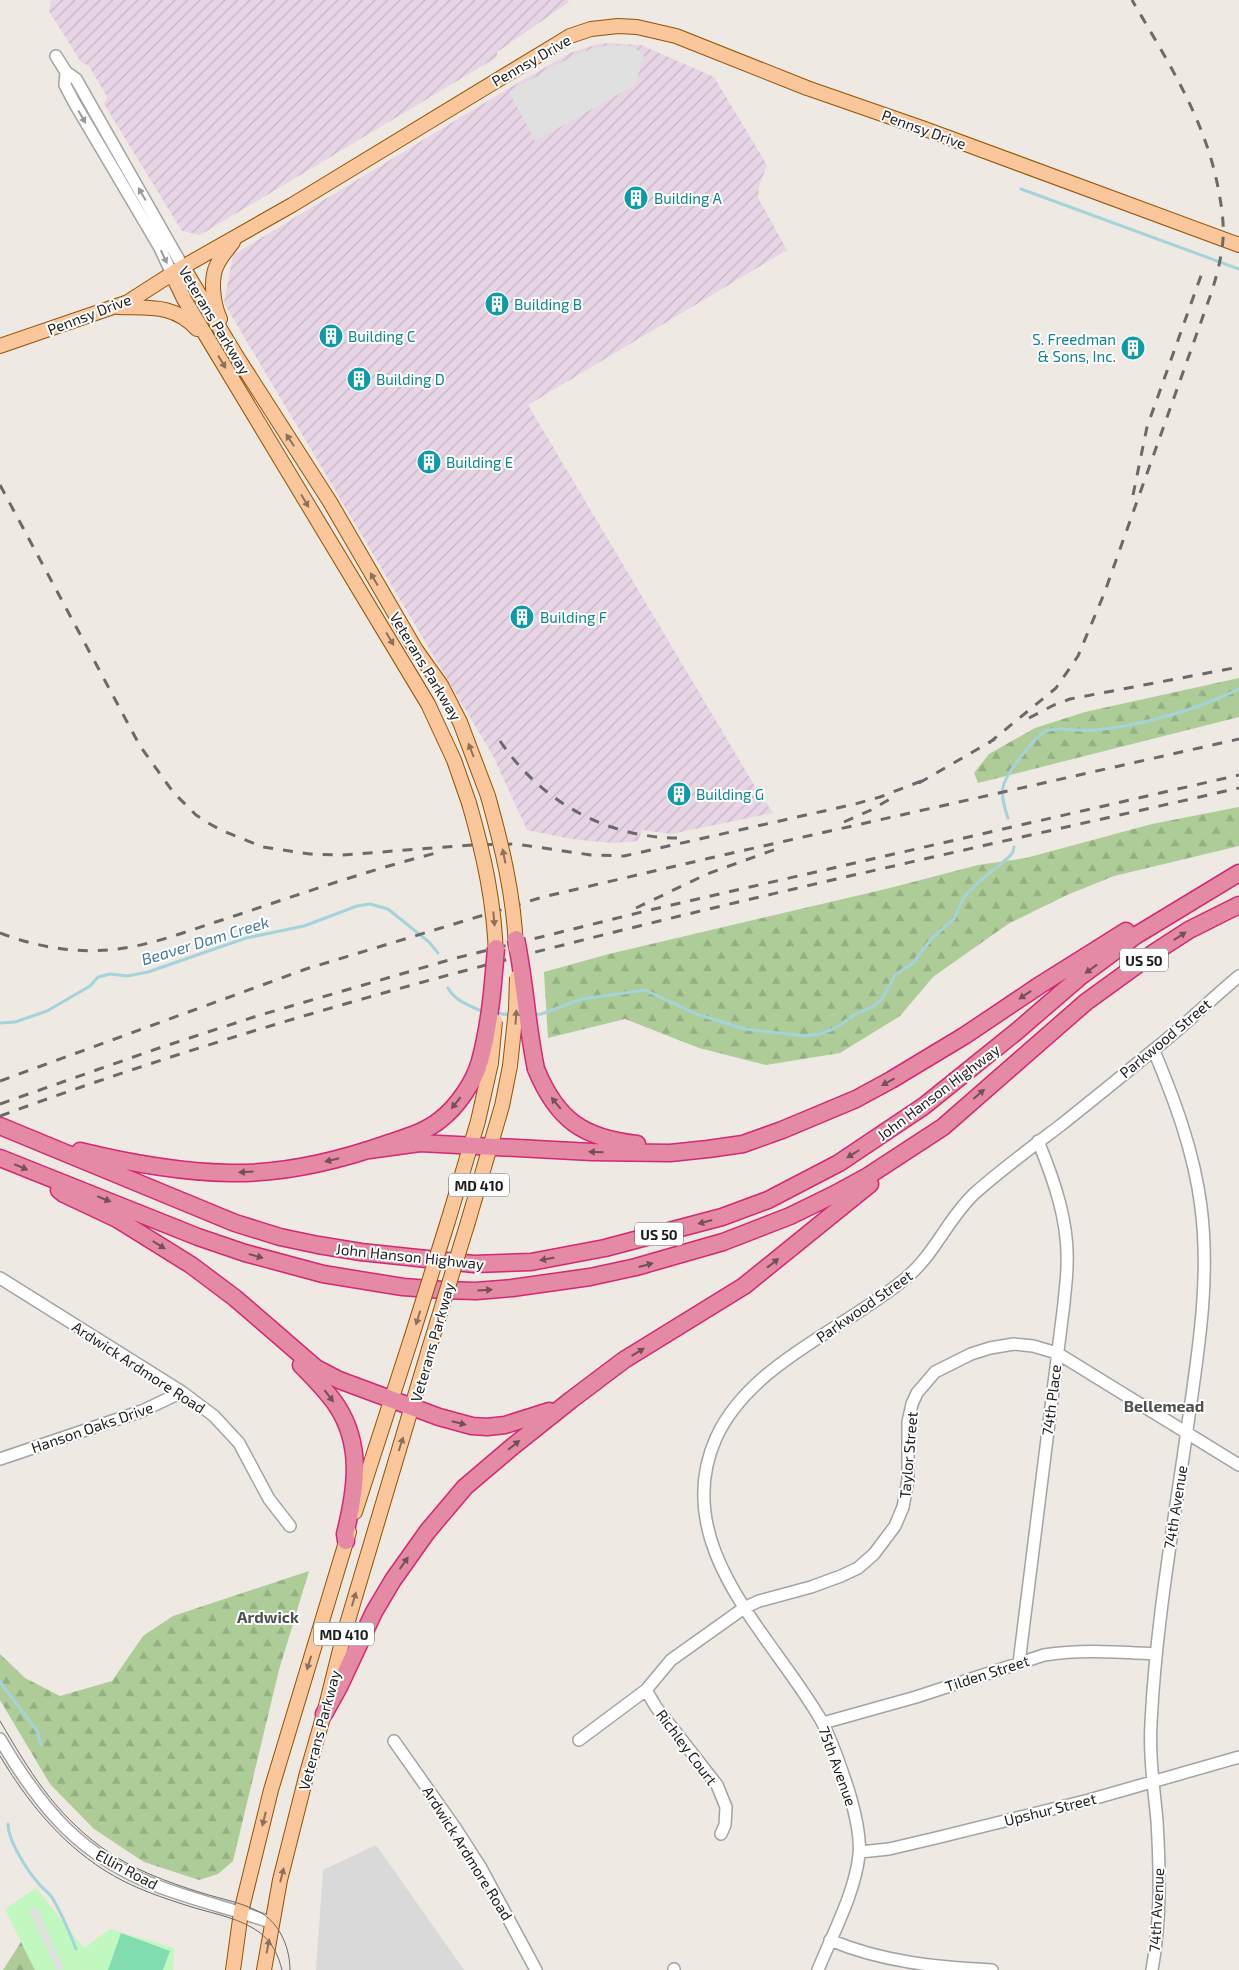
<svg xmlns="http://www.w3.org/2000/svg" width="1239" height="1970" font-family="'Exo 2',sans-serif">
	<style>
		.residential { fill: #dad9d9 }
		.industrial { fill: url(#industrial-furrows) }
		.forest { fill: url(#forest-firs) }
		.park { fill: #c1f8bf }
		.pitch { fill: #81dcaf }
		.parking { fill: #e0e0e0 }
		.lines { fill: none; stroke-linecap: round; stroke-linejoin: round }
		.stream { stroke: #a3d4db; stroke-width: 3 }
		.minor-casing { stroke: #a3a3a3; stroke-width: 14 }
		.major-casing { stroke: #925303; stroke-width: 16 }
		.highway-casing { stroke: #d42775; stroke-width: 19 }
		.minor { stroke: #fff; stroke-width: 11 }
		.major { stroke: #fac69b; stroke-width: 14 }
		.highway { stroke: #e48aa5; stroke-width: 16 }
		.tram { stroke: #6a6a6a; stroke-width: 1 }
		.rail { stroke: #6a6a6a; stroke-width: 3; stroke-dasharray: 10 10; stroke-linecap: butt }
		.major-bridge-casing { stroke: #925303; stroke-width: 16; stroke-linecap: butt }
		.highway-bridge-casing { stroke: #d42775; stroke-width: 19; stroke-linecap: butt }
		.major-bridge { stroke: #fac69b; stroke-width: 14 }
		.highway-bridge { stroke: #e48aa5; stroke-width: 16 }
		.oneway { fill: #999 }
		.oneway2 { fill: #8b715c }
		.oneway3 { fill: #764e5a }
		.labels { text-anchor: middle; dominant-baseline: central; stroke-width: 4; stroke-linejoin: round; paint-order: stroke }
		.shield { fill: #fff; stroke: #606060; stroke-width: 1 }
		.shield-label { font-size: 14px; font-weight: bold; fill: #1c1c1c }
		.street-label { font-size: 15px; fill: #1c1c1c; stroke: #fff }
		.culture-label { font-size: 15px; fill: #0d838f; stroke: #fff; text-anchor: start }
		.water-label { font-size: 16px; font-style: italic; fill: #45799b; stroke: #fff }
		.neighbourhood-label { font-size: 16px; font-weight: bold; fill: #4f4f4f; stroke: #fff }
	</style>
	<defs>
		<pattern id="industrial-furrows" width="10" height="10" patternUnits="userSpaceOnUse" patternTransform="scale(1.25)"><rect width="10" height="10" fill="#e7d4e5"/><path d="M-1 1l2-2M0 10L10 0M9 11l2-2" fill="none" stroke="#c6b5c4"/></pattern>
		<pattern id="forest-firs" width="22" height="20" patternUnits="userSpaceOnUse" patternTransform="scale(1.25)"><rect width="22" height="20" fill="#adcc97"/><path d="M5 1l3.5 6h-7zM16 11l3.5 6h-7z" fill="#94af82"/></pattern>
	</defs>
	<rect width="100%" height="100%" fill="#eee9e2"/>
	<path class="residential" d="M 376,1845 L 464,1970 L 316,1970 L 323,1870 Z"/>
	<path class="industrial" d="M 51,0 L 568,0 L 569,2 L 497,52 L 497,57 L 200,235 L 182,231 L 104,104 L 107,97 L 89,66 L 81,62 L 49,11 Z
		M 601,43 L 641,45 L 714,77 L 767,165 L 759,186 L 758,198 L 787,250 L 528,405 L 753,783 L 773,813 L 671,834 L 642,830 L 638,841 L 613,843 L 571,839 L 527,830 L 493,756 L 224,303 L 233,255 L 511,87 L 570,53 Z"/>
	<path class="forest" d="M 1239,678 L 1239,717 L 978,783 L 974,773 L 989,754 L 1035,728 L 1085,712 Z
		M 1239,807 L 1239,846 L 1114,876 L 1067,895 L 1008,924 L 933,977 L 900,1016 L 840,1053 L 766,1065 L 699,1048 L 625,1019 L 548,1038 L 544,972 L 609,954 L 890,888 L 978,865 L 1026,858 L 1152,824 Z
		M 309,1571 L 279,1670 L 233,1861 L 218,1874 L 199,1880 L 144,1862 L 94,1829 L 50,1784 L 0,1700 L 0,1654 L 25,1678 L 60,1696 L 112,1681 L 143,1636 L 173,1616 Z
		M 21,1942 L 35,1970 L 3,1970 Z"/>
	<path class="park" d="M 36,1888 L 84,1948 L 110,1929 L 174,1948 L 173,1970 L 35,1970 L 5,1909 Z"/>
	<path class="pitch" d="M 121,1933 L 170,1951 L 163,1970 L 108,1970 Z"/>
	<path class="parking" d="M 608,45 L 632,46 L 644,56 L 635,85 L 535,141 L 509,92 L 578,53 Z
		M 36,1907 L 64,1968 L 60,1970 L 57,1970 L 29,1910 Z"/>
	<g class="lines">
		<path class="stream" d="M 1021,189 L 1239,269
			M 1008,818 C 1005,809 1001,798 1003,788 C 1004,776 1035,736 1046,731 C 1059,726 1081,732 1096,730 C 1146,724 1193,711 1239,689
			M 448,988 C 455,1001 470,1006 484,1012
			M 495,1013 L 511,1015
			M 532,1015 L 541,1014 L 582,999 L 645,990 L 696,1014 L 745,1029 L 805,1036 L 820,1034 L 836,1028 L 854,1015 L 874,1006 L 882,999 L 895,975 L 913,963 L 932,938 L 954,919 L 964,897 L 981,880 L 1009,857 L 1013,852 L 1014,847
			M 0,1023 L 15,1022 L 47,1011 L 90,986 L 98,977 L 110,974 L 127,976 L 148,972 L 246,938 L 304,926 L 357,906 L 370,904 L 388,909 L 429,942 L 438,953
			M 0,1682 L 37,1731 L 41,1745
			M 8,1824 C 8,1841 28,1872 40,1885 C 43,1889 48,1892 51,1896 C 62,1913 69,1931 76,1949"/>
		<defs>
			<path id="minor" d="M 56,56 L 66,72 L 76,79 L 183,267
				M 66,72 L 65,85 L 75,104 L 160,248 L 172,274
				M 0,1278 L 182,1392 L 214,1416 L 239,1443 L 269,1499 L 290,1526
				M 0,1459 L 142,1411 L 182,1392
				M 1019,1663 L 1064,1303 C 1065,1290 1067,1278 1067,1265 C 1069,1222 1054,1180 1038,1141
				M 646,1690 L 656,1707 L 717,1785 L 726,1807 L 725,1825 L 721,1834
				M 823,1723 L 916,1697 L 1044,1655 C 1081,1649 1118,1652 1156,1654
				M 0,1739 C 41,1809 82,1858 160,1887 C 197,1901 236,1910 273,1923
				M 579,1740 L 646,1690 L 671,1660 L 744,1608 L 759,1601 L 811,1587 L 841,1576 L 858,1568 L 874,1554 L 895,1526 L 903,1507 L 908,1480 L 908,1422 L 912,1404 L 917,1393 L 935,1372 L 971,1354 L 990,1348 L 1014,1344 L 1033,1346 L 1057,1353 L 1239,1465
				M 394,1741 L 456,1829 L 481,1868 L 536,1970
				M 860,1852 L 889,1849 L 940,1837 L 1089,1800 L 1239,1757
				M 830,1940 C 882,1962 936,1967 992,1970
				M 674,1970 L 674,1969
				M 818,1970 C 832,1935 855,1893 859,1855 C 861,1837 854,1809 849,1792 C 841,1768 833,1742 821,1720 C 772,1635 668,1546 716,1438 C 750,1363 847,1328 906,1278 C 935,1254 948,1218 975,1193 C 1002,1169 1032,1147 1061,1125 C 1091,1101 1121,1077 1151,1052 C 1182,1028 1209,1001 1239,976
				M 1152,1970 C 1161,1920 1160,1871 1157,1821 C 1154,1788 1149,1756 1151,1723 C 1156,1620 1175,1518 1189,1416 C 1199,1347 1210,1277 1201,1207 C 1194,1152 1175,1101 1154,1051"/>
			<path id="major" d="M 183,267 L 237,357 L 330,502 L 416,650 L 441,685 L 460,722 L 488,796
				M 172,274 L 184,299 L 428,704 L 454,760 L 469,803
				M 118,307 C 150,308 174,304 197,329
				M 220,319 C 213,304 210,279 217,265 C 221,256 228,249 233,242
				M 0,346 L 128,302 L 181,268 L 292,205 L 570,36 L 591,29 L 618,26 L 637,27 L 676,36 L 807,88 L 925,129 L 1239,245
				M 448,1221 L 478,1121 L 491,1063
				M 468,1222 L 502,1106 L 510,1066
				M 355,1512 L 411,1339
				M 233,1970 L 241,1912 L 271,1790 L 349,1532
				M 264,1970 L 280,1880 L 307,1773 L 324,1714 L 344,1634 L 429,1349"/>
			<path id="highway" d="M 536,1069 C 557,1120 583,1138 637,1144
				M 0,1126 L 235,1223 L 280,1237 L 318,1245 L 361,1252 L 474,1264 L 531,1262 L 605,1248 L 722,1217 L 768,1200 L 839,1163 L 924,1106 L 1016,1032 L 1081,976 L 1135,936 L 1239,873
				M 369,1150 L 420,1143 L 592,1152 L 670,1153 L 708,1149 L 743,1144 L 782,1130 L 856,1099 L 891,1080 L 964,1036 L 1040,985 L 1126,931
				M 80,1151 C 129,1163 179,1172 230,1173 C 284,1174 338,1161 389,1143 C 407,1137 425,1132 440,1120 C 458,1106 474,1082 480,1061
				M 0,1158 L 198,1237 L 245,1253 L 323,1274 L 403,1287 L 443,1290 L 476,1291 L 512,1288 L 590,1277 L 636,1267 L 723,1242 L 790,1216 L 833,1195 L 868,1176 L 943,1127 L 1086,1002 L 1155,952 L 1189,930 L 1239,905
				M 59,1190 L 64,1194 L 117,1219 L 191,1265 L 235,1298 L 316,1368 L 339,1380 L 439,1417 L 472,1426 L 487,1427 L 505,1425 L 549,1411
				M 301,1365 C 314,1378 327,1391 337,1406 C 363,1446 356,1490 345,1534 L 346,1541
				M 324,1714 L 339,1687 L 374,1612 L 393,1580 L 427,1532 L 465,1487 L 512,1447 L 571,1400 L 624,1360 L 744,1286 L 870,1184"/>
		</defs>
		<use href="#minor" class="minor-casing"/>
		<use href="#major" class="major-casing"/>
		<use href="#highway" class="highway-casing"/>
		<use href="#minor" class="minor"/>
		<use href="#major" class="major"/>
		<use href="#highway" class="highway"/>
		<path class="tram" d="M 0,1721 C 30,1772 53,1811 101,1847 C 131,1869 167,1882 202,1893 C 221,1899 245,1903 263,1914 C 281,1926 290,1949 290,1970
			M 0,1756 C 27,1801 59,1841 104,1870 C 132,1888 163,1898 195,1908 C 216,1914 241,1919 259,1932 C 272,1942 278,1954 282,1970"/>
		<path class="rail" d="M 0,485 L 140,746 L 173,792 L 196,815 L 210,824 L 223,831 L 263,847 L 310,854 L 342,855 L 472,845 L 516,844 L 591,855 L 624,856 L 855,804 L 880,797 L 924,780
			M 1133,495 L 1147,427 L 1203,270
			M 1029,718 L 1054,705 L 1070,699 L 1239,667
			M 500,741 C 543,804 610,840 686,838
			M 989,743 L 1056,688 L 1078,656 L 1104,594 L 1212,291 C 1217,274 1222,256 1223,239 C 1224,224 1222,208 1219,193 C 1207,122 1168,62 1132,0
			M 919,783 L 995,739
			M 844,822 L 871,810 L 895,796
			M 636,908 L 707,874 L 779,848
			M 0,933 C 34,946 71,953 108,950 C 148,947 187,931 225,919 C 295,896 365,871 436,853
			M 0,1081 L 306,969 L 543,897 L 710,858 L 1239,739
			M 0,1104 L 159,1048 L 257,1016 L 456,958 L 654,909 L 1239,775
			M 0,1116 C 402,968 823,883 1239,788"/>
		<defs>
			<path id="major-bridge" d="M 488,796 C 502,846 514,896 516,948
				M 469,803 C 484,855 495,905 496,959
				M 491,1063 L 495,1021
				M 510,1066 L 516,1009 L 517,977
				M 411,1339 L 448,1221
				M 429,1349 L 468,1222"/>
			<path id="highway-bridge" d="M 516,939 C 525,982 527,1026 536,1069
				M 480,1061 C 490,1024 493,986 496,948"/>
		</defs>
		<use href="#major-bridge" class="major-bridge-casing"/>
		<use href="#highway-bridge" class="highway-bridge-casing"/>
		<use href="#major-bridge" class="major-bridge"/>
		<use href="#highway-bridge" class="highway-bridge"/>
	</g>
	<defs><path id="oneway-solid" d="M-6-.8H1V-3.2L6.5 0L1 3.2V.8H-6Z" transform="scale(1.25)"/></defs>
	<g class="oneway">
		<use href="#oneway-solid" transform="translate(82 117) rotate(60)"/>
		<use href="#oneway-solid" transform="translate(142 194) rotate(-120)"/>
		<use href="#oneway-solid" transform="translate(164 257) rotate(65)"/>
	</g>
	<g class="oneway2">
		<use href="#oneway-solid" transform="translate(222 362) rotate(59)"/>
		<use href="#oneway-solid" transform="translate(290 440) rotate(-123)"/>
		<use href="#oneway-solid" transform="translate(305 501) rotate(59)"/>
		<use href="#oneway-solid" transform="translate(374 579) rotate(-120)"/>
		<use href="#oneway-solid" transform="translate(390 639) rotate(59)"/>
		<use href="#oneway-solid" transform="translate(471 750) rotate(-111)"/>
		<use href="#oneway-solid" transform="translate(504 856) rotate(-101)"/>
		<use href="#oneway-solid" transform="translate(494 919) rotate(85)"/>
		<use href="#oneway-solid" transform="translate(516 1017) rotate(-86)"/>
		<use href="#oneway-solid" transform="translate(418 1318) rotate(107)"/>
		<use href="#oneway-solid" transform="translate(401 1444) rotate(-72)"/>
		<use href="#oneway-solid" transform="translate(354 1599) rotate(-74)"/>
		<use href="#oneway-solid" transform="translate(309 1663) rotate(107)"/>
		<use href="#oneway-solid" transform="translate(264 1819) rotate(104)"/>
		<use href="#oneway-solid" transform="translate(282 1875) rotate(-76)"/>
		<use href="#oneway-solid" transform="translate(268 1946) rotate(-79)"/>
	</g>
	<g class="oneway3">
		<use href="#oneway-solid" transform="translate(1180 936) rotate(-33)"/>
		<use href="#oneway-solid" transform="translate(1091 969) rotate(144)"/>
		<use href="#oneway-solid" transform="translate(1025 995) rotate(146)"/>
		<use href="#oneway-solid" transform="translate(888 1082) rotate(151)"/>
		<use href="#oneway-solid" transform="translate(979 1094) rotate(-41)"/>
		<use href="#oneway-solid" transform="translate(456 1103) rotate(129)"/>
		<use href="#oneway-solid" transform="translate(556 1103) rotate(-129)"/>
		<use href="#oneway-solid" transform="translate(596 1152) rotate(-179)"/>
		<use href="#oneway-solid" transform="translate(853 1154) rotate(148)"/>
		<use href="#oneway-solid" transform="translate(332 1160) rotate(167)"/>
		<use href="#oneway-solid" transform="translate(21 1167) rotate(23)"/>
		<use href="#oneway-solid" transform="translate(246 1172) rotate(177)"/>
		<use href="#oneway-solid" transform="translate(104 1199) rotate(22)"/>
		<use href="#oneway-solid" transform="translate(705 1222) rotate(165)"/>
		<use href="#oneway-solid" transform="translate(159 1245) rotate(32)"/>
		<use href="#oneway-solid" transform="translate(256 1256) rotate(16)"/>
		<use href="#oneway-solid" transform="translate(547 1259) rotate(169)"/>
		<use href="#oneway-solid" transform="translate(773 1263) rotate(-38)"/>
		<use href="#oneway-solid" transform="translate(646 1265) rotate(-15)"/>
		<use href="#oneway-solid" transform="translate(485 1290) rotate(-4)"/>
		<use href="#oneway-solid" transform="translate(638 1352) rotate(-31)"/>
		<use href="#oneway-solid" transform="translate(329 1396) rotate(52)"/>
		<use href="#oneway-solid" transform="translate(459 1423) rotate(14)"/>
		<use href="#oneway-solid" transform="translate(514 1445) rotate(-39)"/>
		<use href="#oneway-solid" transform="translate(404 1563) rotate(-55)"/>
	</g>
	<defs>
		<symbol id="building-disc" viewBox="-11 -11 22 22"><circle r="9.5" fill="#0f9aa8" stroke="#fff"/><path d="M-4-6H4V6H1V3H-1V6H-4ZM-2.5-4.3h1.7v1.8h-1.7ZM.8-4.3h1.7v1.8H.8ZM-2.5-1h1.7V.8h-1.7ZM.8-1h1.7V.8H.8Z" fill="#fff"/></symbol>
	</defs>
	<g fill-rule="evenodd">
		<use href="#building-disc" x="622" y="184" width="28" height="28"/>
		<use href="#building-disc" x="483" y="290" width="28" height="28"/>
		<use href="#building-disc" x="317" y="322" width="28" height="28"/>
		<use href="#building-disc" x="1119" y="334" width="28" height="28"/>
		<use href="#building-disc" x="345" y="365" width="28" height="28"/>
		<use href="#building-disc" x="415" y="448" width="28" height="28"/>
		<use href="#building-disc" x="508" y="603" width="28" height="28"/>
		<use href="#building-disc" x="665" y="780" width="28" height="28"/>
	</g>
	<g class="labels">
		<g class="shield">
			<rect x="1120" y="948.5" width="48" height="23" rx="4"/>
			<rect x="449" y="1173.5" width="60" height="23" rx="4"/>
			<rect x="635" y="1222.5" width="48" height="23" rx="4"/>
			<rect x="314" y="1622.5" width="60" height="23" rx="4"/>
		</g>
		<g class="shield-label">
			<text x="1144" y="960">US 50</text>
			<text x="479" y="1185">MD 410</text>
			<text x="659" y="1234">US 50</text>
			<text x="344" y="1634">MD 410</text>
		</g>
		<g class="street-label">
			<text transform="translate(531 60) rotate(-30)">Pennsy Drive</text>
			<text transform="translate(924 129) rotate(20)">Pennsy Drive</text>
			<text transform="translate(89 314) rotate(-21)">Pennsy Drive</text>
			<text transform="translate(215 320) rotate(59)">Veterans Parkway</text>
			<text transform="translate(426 666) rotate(59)">Veterans Parkway</text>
			<text transform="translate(1165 1038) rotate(-40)">Parkwood Street</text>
			<text transform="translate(938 1092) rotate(-37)">John Hanson Highway</text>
			<text transform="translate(410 1256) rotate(6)">John Hanson Highway</text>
			<text transform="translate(864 1306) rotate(-35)">Parkwood Street</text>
			<text transform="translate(432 1342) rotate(-74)">Veterans Parkway</text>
			<text transform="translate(139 1367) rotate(33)">Ardwick Ardmore Road</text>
			<text transform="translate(1051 1400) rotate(-83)">74th Place</text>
			<text transform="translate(92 1427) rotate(-19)">Hanson Oaks Drive</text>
			<text transform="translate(908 1455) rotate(-85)">Taylor Street</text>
			<text transform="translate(1175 1507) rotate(-81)">74th Avenue</text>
			<text transform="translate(987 1673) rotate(-18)">Tilden Street</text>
			<text transform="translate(319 1730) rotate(-75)">Veterans Parkway</text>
			<text transform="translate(687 1747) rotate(53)">Richley Court</text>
			<text transform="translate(838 1766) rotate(70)">75th Avenue</text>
			<text transform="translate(1050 1809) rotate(-14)">Upshur Street</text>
			<text transform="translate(468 1853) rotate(58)">Ardwick Ardmore Road</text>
			<text transform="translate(127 1869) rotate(28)">Ellin Road</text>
			<text transform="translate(1156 1910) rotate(-87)">74th Avenue</text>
		</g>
		<g class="culture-label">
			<text x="654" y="198">Building A</text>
			<text x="514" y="304">Building B</text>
			<text x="348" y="336">Building C</text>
			<text x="1116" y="339" text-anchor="end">S. Freedman<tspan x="1116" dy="17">&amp; Sons, Inc.</tspan></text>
			<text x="376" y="379">Building D</text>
			<text x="446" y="462">Building E</text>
			<text x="540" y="617">Building F</text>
			<text x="696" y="794">Building G</text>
		</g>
		<g class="water-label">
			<text transform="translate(205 940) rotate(-17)">Beaver Dam Creek</text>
		</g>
		<g class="neighbourhood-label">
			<text x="1164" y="1405">Bellemead</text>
			<text x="268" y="1616">Ardwick</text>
		</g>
	</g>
</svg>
